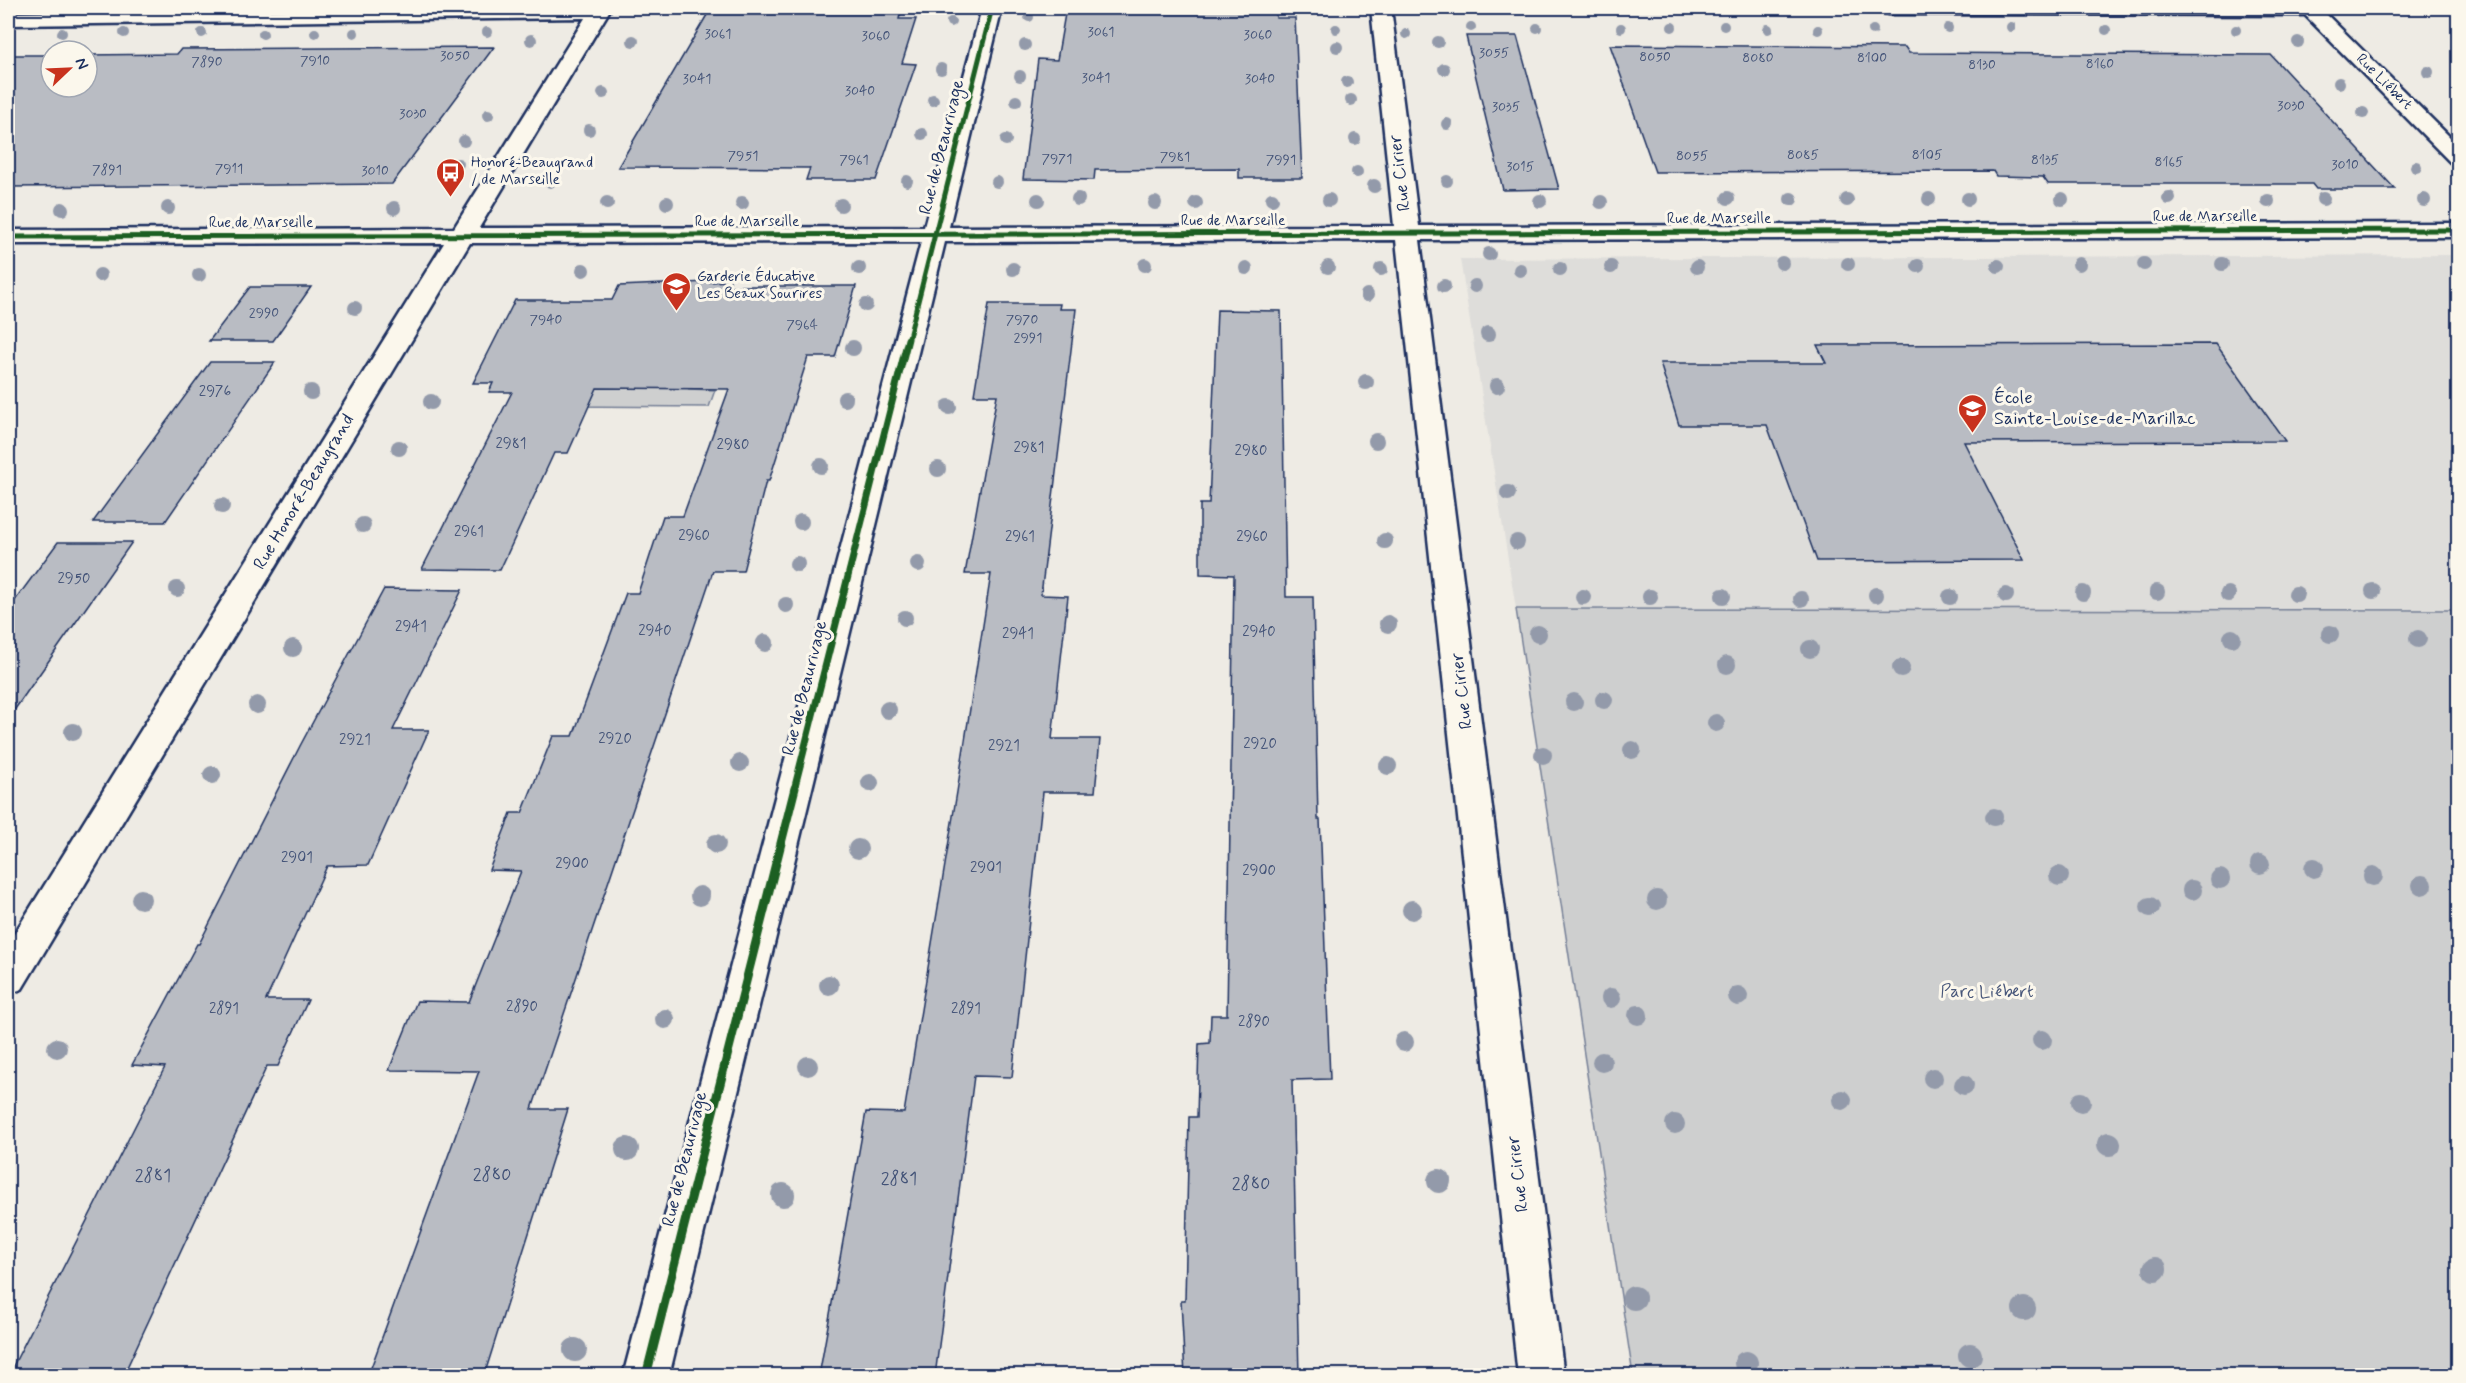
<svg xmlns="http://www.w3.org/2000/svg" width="2466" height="1383" font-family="Mynerve,sans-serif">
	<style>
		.built { fill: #deddda }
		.green { fill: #cecfcf; stroke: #747f96; stroke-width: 1.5 }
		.building { fill: #b9bcc3; stroke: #1b2f5e; stroke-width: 1.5 }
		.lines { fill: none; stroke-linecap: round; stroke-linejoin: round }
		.minor-casing { stroke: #1b2f5e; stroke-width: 5 }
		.minor { fill: #fbf7ec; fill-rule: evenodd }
		.cycleway-far2-casing { stroke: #fbf7ec; stroke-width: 8 }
		.cycleway-far1-casing { stroke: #fbf7ec; stroke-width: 10 }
		.cycleway-casing { stroke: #fbf7ec; stroke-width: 13 }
		.cycleway-far2 { stroke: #1b5e20; stroke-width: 5 }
		.cycleway-far1 { stroke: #1b5e20; stroke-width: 7 }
		.cycleway { stroke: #1b5e20; stroke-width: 9 }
		.tree { fill: #939aaa }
		.labels { text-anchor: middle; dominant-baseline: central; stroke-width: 6; stroke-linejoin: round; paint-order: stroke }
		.far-number-label { font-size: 14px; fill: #425277 }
		.far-street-label { font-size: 15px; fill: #1b2f5e; stroke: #fbf7ec }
		.far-poi-label { font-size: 15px; fill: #1b2f5e; stroke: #fbf7ec; text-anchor: start }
		.number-label { font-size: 15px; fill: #425277 }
		.street-label { font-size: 18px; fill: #1b2f5e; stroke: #fbf7ec }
		.poi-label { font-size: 18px; fill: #1b2f5e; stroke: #fbf7ec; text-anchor: start }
		.park-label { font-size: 18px; fill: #48577a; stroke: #fbf7ec }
		.near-number-label { font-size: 18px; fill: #425277 }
	</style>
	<rect width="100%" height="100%" fill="#eeebe4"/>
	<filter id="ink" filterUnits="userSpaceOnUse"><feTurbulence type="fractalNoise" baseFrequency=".0167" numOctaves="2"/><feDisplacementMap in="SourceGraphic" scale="12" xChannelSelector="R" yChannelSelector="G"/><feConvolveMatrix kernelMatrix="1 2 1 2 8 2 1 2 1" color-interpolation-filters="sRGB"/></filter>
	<g filter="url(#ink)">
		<path class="built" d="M 2458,255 L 2458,610 L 1516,609 L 1460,259 Z"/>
		<path class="green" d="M 595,337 L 695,372 L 689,389 L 715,390 L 709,407 L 563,406 Z
			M 1516,609 L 2458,610 L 2458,1375 L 1633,1375 Z"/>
		<path class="building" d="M 711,8 L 902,8 L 899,19 L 916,19 L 902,63 L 916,64 L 876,180 L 806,180 L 810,168 L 618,167 Z
			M 1066,8 L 1276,8 L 1276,18 L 1295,18 L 1302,178 L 1239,178 L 1239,169 L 1095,170 L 1094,180 L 1023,179 L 1038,59 L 1057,60 Z
			M 1466,36 L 1517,36 L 1559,189 L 1503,190 Z
			M 1610,45 L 1905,47 L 1909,53 L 2271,55 L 2395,189 L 2316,189 L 2312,184 L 2048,184 L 2043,177 L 1996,176 L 1993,171 L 1655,172 Z
			M 494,47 L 392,184 L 8,187 L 8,55 L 51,55 L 51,87 L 87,87 L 87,55 L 177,54 L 181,49 Z
			M 730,281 L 728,286 L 856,286 L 835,357 L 808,357 L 769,481 L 766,481 L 743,571 L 713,571 L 532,1109 L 568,1109 L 484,1376 L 368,1376 L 479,1071 L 389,1070 L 417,1001 L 469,1002 L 521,871 L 489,870 L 511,813 L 522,813 L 553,736 L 573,736 L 626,593 L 638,593 L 663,516 L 683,516 L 729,389 L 597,388 L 568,453 L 554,453 L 500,570 L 422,569 L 512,392 L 489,392 L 493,383 L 473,383 L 515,300 L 612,300 L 619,286 Z
			M 250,287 L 311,287 L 273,341 L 209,341 Z
			M 989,304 L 1060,304 L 1059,309 L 1076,309 L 1041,595 L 1068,596 L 1052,739 L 1100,739 L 1095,792 L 1043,792 L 1012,1077 L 974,1076 L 935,1376 L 819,1376 L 866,1112 L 904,1113 L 957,792 L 991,574 L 965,574 L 997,395 L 974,395 Z
			M 1217,310 L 1281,311 L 1286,597 L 1313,597 L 1318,819 L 1320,819 L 1330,1079 L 1292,1080 L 1299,1376 L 1185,1376 L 1181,1301 L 1185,1301 L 1189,1117 L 1197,1117 L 1199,1044 L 1210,1043 L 1211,1015 L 1227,1015 L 1234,575 L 1200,574 L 1200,504 L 1209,504 Z
			M 2216,344 L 2285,441 L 1964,442 L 2024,560 L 1817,561 L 1767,425 L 1679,425 L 1660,363 L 1826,363 L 1817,345 Z
			M 210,362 L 275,362 L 165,522 L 93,522 Z
			M 58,542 L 132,542 L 8,719 L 8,610 Z
			M 384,589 L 462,590 L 393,730 L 429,730 L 368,865 L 327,866 L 266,1000 L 308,1000 L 278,1066 L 267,1066 L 123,1376 L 8,1376 L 165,1067 L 132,1065 L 197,944 L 199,944 L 300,746 Z"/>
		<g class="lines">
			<defs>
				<path id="minor" d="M 467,8 L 611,8 L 479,228 L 924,227 L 982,8 L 1002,8 L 949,227 L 1394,226 L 1371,8 L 1391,8 L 1419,226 L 2458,223 L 2458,237 L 1420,240 L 1564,1376 L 1518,1376 L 1396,240 L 945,242 L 669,1376 L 623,1376 L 921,242 L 470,243 L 22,989 L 8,994 L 8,944 L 444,243 L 8,244 L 8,230 L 454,228 L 585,18 L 8,25 L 8,13 Z
					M 1878,8 L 2320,8 L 2458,145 L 2458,164 L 2450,162 L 2305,15 L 1888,14 L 1881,12 Z"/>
			</defs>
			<use href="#minor" class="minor-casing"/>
			<use href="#minor" class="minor"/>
			<defs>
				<path id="cycleway-far2" d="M 8,237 L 2458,230
					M 908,341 L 992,8"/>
				<path id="cycleway-far1" d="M 794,790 L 908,339"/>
				<path id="cycleway" d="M 646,1376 L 795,788"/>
			</defs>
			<use href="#cycleway-far2" class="cycleway-far2-casing"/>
			<use href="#cycleway-far1" class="cycleway-far1-casing"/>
			<use href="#cycleway" class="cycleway-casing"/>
			<use href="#cycleway-far2" class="cycleway-far2"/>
			<use href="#cycleway-far1" class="cycleway-far1"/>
			<use href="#cycleway" class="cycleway"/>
		</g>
		<g class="tree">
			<circle cx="1029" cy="17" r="5"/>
			<circle cx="951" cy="22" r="5"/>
			<circle cx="1724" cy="26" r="5"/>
			<circle cx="1471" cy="27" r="5"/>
			<circle cx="1672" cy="27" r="5"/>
			<circle cx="2011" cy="27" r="5"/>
			<circle cx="1537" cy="28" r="5"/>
			<circle cx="1621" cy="28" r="5"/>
			<circle cx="1948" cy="28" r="5"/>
			<circle cx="1336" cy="29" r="5"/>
			<circle cx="1768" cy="29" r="5"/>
			<circle cx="1818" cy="30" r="5"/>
			<circle cx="1873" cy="30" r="5"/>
			<circle cx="2106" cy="30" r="5"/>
			<circle cx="2236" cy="30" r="5"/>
			<circle cx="487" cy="32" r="5"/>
			<circle cx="62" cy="33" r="5"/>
			<circle cx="124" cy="33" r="5"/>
			<circle cx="202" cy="33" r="5"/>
			<circle cx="315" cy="33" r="5"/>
			<circle cx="354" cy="33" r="5"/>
			<circle cx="263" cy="34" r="5"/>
			<circle cx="1406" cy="34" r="5"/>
			<circle cx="531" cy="40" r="6"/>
			<circle cx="633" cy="41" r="6"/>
			<circle cx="1438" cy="42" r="6"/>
			<circle cx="2298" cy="42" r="6"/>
			<circle cx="1025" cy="45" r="6"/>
			<circle cx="1337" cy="47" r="6"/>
			<circle cx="941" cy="69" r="6"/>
			<circle cx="1444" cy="69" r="6"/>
			<circle cx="2428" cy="72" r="6"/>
			<circle cx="1020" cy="76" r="6"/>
			<circle cx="1347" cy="82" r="6"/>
			<circle cx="2339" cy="83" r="6"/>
			<circle cx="603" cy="93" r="6"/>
			<circle cx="933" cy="100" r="6"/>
			<circle cx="1351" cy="100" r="6"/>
			<circle cx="1016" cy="101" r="6"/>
			<circle cx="2363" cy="113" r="6"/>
			<circle cx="488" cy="115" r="6"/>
			<circle cx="1447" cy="124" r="6"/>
			<circle cx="589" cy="130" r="6"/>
			<circle cx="922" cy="134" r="6"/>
			<circle cx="1355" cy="139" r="6"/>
			<circle cx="1006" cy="140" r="6"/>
			<circle cx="464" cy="141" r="6"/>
			<circle cx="458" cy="164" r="6"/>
			<circle cx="2416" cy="167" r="6"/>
			<circle cx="1357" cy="172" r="6"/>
			<circle cx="907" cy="181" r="6"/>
			<circle cx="1447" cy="181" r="6"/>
			<circle cx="550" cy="182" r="6"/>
			<circle cx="997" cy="182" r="6"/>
			<circle cx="1374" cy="186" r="7"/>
			<circle cx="1728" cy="198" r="7"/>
			<circle cx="2169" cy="198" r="7"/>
			<circle cx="1078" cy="199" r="7"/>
			<circle cx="1272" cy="199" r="7"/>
			<circle cx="1791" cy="199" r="7"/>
			<circle cx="1929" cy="199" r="7"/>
			<circle cx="1968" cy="199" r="7"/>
			<circle cx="2062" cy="199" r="7"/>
			<circle cx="2323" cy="199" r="7"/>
			<circle cx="1038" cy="200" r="7"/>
			<circle cx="1329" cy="200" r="7"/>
			<circle cx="1847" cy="200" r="7"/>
			<circle cx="2424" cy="200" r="7"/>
			<circle cx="1540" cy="201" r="7"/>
			<circle cx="2268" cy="201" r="7"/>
			<circle cx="1601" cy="202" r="7"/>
			<circle cx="607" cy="203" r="7"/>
			<circle cx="667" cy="203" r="7"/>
			<circle cx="742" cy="203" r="7"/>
			<circle cx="1155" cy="203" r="7"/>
			<circle cx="1196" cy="203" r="7"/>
			<circle cx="841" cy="205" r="7"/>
			<circle cx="168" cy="208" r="7"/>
			<circle cx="394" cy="208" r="7"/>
			<circle cx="62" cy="209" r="7"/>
			<circle cx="1489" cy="254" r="7"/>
			<circle cx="1782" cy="263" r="7"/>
			<circle cx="1848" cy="264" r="7"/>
			<circle cx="2079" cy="264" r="7"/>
			<circle cx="2144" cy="264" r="7"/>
			<circle cx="2222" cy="264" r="7"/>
			<circle cx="1145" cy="265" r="7"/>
			<circle cx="1918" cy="266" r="7"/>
			<circle cx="1998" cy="266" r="7"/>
			<circle cx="1328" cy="267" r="7"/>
			<circle cx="1611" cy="267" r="7"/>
			<circle cx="1697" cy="267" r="7"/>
			<circle cx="859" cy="268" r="7"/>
			<circle cx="1246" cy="268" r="7"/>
			<circle cx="1013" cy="269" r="7"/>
			<circle cx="1381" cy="269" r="7"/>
			<circle cx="1560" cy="269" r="7"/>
			<circle cx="583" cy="270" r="7"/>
			<circle cx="1520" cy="270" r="7"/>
			<circle cx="100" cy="275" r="7"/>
			<circle cx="199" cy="275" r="7"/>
			<circle cx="1444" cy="286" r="7"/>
			<circle cx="1475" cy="286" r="7"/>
			<circle cx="1367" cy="295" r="7"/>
			<circle cx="866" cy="305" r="7"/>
			<circle cx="355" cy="308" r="7"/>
			<circle cx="1488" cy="334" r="8"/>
			<circle cx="853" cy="348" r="8"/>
			<circle cx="1366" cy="382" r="8"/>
			<circle cx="1497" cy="386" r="8"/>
			<circle cx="311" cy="392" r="8"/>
			<circle cx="845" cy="399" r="8"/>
			<circle cx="431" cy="402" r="8"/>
			<circle cx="949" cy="407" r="8"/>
			<circle cx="1376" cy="441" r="8"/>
			<circle cx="399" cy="448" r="8"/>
			<circle cx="821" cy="466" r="8"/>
			<circle cx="938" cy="469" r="8"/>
			<circle cx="1508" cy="493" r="8"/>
			<circle cx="222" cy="506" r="8"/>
			<circle cx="801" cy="522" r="8"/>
			<circle cx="363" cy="525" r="8"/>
			<circle cx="1385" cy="541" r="8"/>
			<circle cx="1517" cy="542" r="8"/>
			<circle cx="797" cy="564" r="8"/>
			<circle cx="918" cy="564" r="8"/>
			<circle cx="177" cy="589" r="8"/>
			<circle cx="2373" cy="591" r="8"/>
			<circle cx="2157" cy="592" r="8"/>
			<circle cx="2083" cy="593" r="8"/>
			<circle cx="2228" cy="594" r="8"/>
			<circle cx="2296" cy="594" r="8"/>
			<circle cx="1876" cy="595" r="8"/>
			<circle cx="2006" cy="595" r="8"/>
			<circle cx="1723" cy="596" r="8"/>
			<circle cx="1583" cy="597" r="8"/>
			<circle cx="1650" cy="597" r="8"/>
			<circle cx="1950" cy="597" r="8"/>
			<circle cx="1801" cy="599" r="8"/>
			<circle cx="786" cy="605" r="8"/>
			<circle cx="905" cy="618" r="8"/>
			<circle cx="1388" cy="624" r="9"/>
			<circle cx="1538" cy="634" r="9"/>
			<circle cx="2330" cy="634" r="9"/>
			<circle cx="2232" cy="638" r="9"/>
			<circle cx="2418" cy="639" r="9"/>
			<circle cx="765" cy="643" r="9"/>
			<circle cx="293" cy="648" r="9"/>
			<circle cx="1810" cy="649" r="9"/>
			<circle cx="1727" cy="665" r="9"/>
			<circle cx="1901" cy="668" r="9"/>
			<circle cx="1604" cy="700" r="9"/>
			<circle cx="1574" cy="702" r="9"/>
			<circle cx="257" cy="705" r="9"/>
			<circle cx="888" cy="710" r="9"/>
			<circle cx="1716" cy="723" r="9"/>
			<circle cx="73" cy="732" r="9"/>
			<circle cx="1632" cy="750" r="9"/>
			<circle cx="1543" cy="755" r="9"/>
			<circle cx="740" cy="763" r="9"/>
			<circle cx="1388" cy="766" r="9"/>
			<circle cx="212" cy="775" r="9"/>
			<circle cx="870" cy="783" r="9"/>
			<circle cx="1994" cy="817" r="9"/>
			<circle cx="716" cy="844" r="10"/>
			<circle cx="858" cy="849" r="10"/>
			<circle cx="2260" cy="864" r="10"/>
			<circle cx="2314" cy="868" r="10"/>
			<circle cx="2059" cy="876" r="10"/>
			<circle cx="2373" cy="876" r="10"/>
			<circle cx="2220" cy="879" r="10"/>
			<circle cx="2422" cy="885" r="10"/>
			<circle cx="2192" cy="890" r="10"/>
			<circle cx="700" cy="896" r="10"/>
			<circle cx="141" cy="899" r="10"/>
			<circle cx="1657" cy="900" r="10"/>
			<circle cx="2150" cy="907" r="10"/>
			<circle cx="1412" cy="910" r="10"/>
			<circle cx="829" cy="985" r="10"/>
			<circle cx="1738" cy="996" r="10"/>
			<circle cx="1611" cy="998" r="10"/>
			<circle cx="1638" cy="1015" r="10"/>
			<circle cx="665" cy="1019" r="10"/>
			<circle cx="2042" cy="1040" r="10"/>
			<circle cx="1404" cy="1042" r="10"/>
			<circle cx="57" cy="1048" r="10"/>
			<circle cx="1602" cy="1062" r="10"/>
			<circle cx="808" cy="1066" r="10"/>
			<circle cx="1933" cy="1078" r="10"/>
			<circle cx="1964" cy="1085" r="10"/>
			<circle cx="1842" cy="1100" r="10"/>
			<circle cx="2081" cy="1102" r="10"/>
			<circle cx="1675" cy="1124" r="10"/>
			<circle cx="2109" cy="1144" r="12"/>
			<circle cx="627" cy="1149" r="12"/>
			<circle cx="1439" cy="1181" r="12"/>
			<circle cx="783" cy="1195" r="12"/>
			<circle cx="2155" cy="1269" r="12"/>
			<circle cx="1634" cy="1298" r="12"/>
			<circle cx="2024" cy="1309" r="12"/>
			<circle cx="575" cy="1350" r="12"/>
			<circle cx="1970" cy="1355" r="12"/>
			<circle cx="1746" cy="1363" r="12"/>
		</g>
	</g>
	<defs>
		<symbol id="bus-pin" viewBox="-11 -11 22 30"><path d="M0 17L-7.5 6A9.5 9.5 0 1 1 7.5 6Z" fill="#c8321e" stroke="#fbf7ec"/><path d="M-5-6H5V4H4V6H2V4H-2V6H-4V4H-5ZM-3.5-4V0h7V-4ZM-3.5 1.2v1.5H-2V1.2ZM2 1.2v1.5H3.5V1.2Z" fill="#fff"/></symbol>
		<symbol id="school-pin" viewBox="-11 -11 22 30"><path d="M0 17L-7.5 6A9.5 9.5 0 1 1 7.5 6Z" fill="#c8321e" stroke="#fbf7ec"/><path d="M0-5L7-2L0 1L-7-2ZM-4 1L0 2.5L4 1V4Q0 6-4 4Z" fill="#fff"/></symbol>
	</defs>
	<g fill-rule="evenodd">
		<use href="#bus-pin" x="434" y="156" width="33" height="45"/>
		<use href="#school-pin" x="660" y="270" width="33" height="45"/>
		<use href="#school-pin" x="1956" y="392" width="33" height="45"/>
	</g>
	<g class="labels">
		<g class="far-number-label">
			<text x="1101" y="32">3061</text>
			<text x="718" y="34">3061</text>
			<text x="1258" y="35">3060</text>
			<text x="876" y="36">3060</text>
			<text x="1494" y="53">3055</text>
			<text x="455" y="56">3050</text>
			<text x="1655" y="57">8050</text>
			<text x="1758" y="58">8080</text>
			<text x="1872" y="58">8100</text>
			<text x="315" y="61">7910</text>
			<text x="207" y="62">7890</text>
			<text x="2100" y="64">8160</text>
			<text x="1982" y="65">8130</text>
			<text x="1096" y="78">3041</text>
			<text x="697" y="79">3041</text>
			<text x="1260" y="79">3040</text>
			<text x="860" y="91">3040</text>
			<text x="2291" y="106">3030</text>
			<text x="1506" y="107">3035</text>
			<text x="413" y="114">3030</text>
			<text x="1803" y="155">8085</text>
			<text x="1927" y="155">8105</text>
			<text x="743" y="156">7951</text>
			<text x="1692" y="156">8055</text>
			<text x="1175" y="157">7981</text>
			<text x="1057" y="159">7971</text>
			<text x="854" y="160">7961</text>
			<text x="1281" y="160">7991</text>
			<text x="2045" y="160">8135</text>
			<text x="2169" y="162">8165</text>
			<text x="2345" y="165">3010</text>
			<text x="1520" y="167">3015</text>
			<text x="229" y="169">7911</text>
			<text x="107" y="170">7891</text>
			<text x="375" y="171">3010</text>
			<text x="264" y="313">2990</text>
			<text x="546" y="320">7940</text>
			<text x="1022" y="320">7970</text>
			<text x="802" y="325">7964</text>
			<text x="1028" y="338">2991</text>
		</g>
		<g class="far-street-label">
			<text transform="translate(2384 82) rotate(45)">Rue Liébert</text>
			<text x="2205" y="217">Rue de Marseille</text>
			<text x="1719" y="219">Rue de Marseille</text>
			<text x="1233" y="221">Rue de Marseille</text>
			<text x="747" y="222">Rue de Marseille</text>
			<text x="261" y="223">Rue de Marseille</text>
		</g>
		<g class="far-poi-label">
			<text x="471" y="163">Honoré-Beaugrand<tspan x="471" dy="17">/ de Marseille</tspan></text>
			<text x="697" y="277">Garderie Éducative<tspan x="697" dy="17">Les Beaux Sourires</tspan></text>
		</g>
		<g class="number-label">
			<text x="215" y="392">2976</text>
			<text x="511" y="444">2981</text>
			<text x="733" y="445">2980</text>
			<text x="1029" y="448">2981</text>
			<text x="1251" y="451">2980</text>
			<text x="469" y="532">2961</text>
			<text x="694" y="536">2960</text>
			<text x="1020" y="537">2961</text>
			<text x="1252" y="537">2960</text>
			<text x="74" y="579">2950</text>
			<text x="411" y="627">2941</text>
			<text x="655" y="631">2940</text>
			<text x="1259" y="632">2940</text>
			<text x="1018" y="634">2941</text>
			<text x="615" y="739">2920</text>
			<text x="355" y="740">2921</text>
			<text x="1260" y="744">2920</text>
			<text x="1004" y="746">2921</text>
			<text x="297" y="858">2901</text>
			<text x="572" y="864">2900</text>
			<text x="986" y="868">2901</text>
			<text x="1259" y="871">2900</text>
			<text x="522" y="1007">2890</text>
			<text x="224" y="1009">2891</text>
			<text x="966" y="1009">2891</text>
			<text x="1254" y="1022">2890</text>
		</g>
		<g class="street-label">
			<text transform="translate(942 147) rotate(-76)">Rue de Beaurivage</text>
			<text transform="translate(1400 173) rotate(-97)">Rue Cirier</text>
			<text transform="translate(304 492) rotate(-59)">Rue Honoré-Beaugrand</text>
			<text transform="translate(805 688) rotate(-76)">Rue de Beaurivage</text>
			<text transform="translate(1462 691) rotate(-97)">Rue Cirier</text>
			<text transform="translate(685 1159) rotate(-76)">Rue de Beaurivage</text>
			<text transform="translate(1518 1174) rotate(-97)">Rue Cirier</text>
		</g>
		<g class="poi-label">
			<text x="1994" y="398">École<tspan x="1994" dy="21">Sainte-Louise-de-Marillac</tspan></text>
		</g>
		<g class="park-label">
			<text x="1987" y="992">Parc Liébert</text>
		</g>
		<g class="near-number-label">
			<text x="492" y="1175">2880</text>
			<text x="153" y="1176">2881</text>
			<text x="899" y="1179">2881</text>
			<text x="1251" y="1184">2880</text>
		</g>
	</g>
	<rect width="2466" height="1383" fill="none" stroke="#fbf7ec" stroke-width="30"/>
	<rect x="15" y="15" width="2436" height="1353" fill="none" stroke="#1b2f5e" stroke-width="2" filter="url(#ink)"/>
	<g transform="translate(69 69) rotate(67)"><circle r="28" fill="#fbf7ec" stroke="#a1a7b3" stroke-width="1.5"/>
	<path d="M0-4.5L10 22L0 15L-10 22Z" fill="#c8321e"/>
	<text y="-9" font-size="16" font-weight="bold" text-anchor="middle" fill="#1b2f5e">N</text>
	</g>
</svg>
